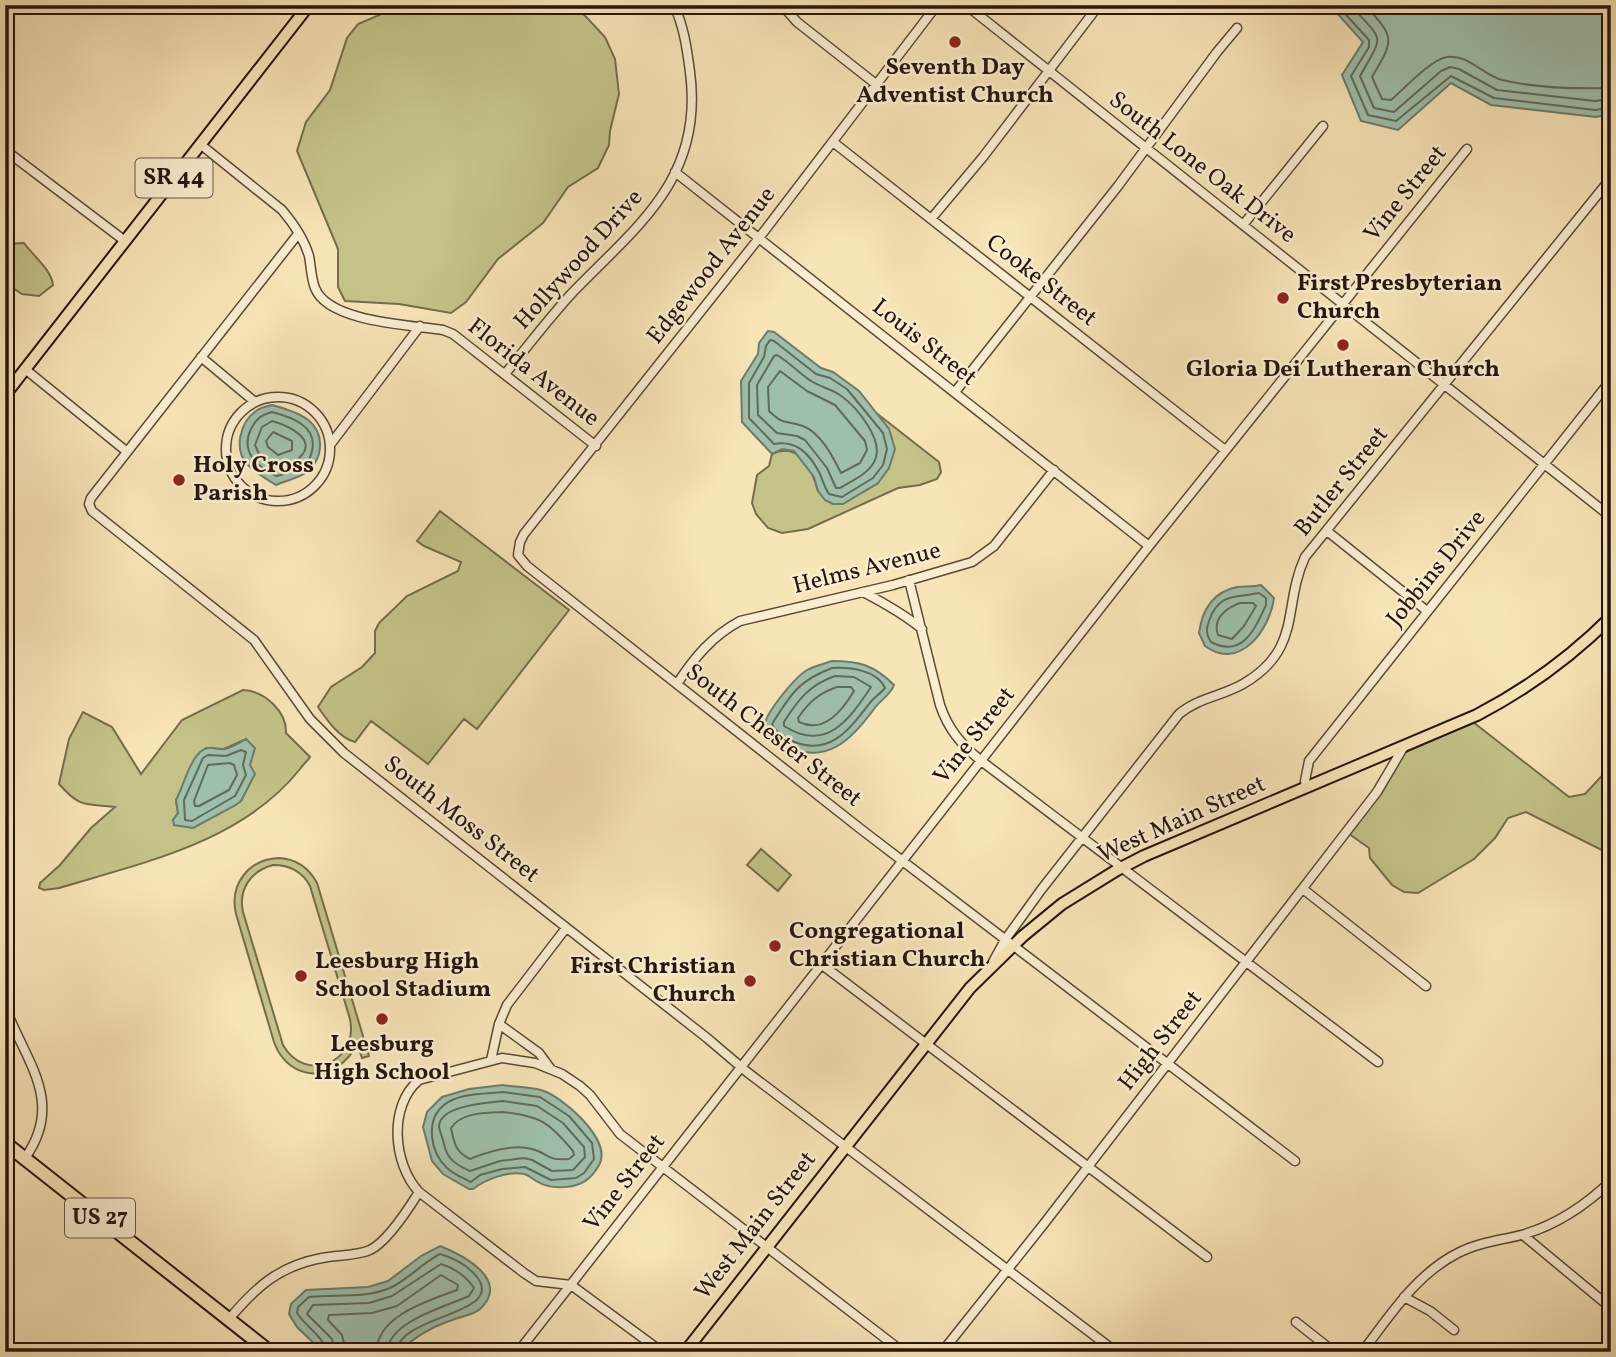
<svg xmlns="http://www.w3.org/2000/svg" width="1616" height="1357" font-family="Vollkorn,serif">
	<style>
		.green { fill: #c4c289; stroke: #756c4c; stroke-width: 2; fill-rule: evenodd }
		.water { fill: #9ebfaa; stroke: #6e7b6c; stroke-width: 2 }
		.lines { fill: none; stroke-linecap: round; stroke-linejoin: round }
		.shore { stroke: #626a5c; stroke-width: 2 }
		.minor-casing { stroke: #5a4938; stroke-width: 11 }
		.major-casing { stroke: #26150e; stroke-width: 14 }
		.highway-casing { stroke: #26150e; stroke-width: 16 }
		.minor { stroke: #faedd0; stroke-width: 8 }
		.major { stroke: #f7e4b7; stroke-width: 10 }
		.highway { stroke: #f7e4b7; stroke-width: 12 }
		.poi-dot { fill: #8f2418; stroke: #faedd0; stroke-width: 2.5 }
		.labels { text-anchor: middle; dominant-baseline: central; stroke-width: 5; stroke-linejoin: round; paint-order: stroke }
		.shield { fill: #faedd0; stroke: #665648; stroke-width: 2 }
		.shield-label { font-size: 23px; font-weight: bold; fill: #26150e }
		.poi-label { font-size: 24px; font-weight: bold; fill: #26150e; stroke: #faedd0; text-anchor: start }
		.street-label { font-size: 24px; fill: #26150e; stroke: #faedd0 }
	</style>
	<rect width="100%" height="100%" fill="#f7e4b7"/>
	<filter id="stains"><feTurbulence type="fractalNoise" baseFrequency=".00286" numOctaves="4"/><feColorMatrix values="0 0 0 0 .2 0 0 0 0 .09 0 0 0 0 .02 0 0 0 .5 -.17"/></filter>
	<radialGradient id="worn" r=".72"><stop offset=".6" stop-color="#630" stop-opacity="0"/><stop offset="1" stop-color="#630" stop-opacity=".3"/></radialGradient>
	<path class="green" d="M 395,5 L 575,5 L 605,37 L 615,59 L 619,94 L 610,131 L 609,145 L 598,168 L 568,187 L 543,223 L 498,259 L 466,302 L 451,313 L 399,304 L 345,301 L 338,287 L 338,249 L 297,151 L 306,122 L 330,90 L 347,38 L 358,24 L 389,11 Z
		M 24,243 C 34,257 51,269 53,285 L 39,296 L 22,294 L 5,283 L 5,244 Z
		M 875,412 L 939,462 L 941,472 L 937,479 L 920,485 L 898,488 L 808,529 L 782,533 L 768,528 L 756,514 L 752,503 L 757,475 L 769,466 L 772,454 C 799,441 812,469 818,491 L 863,492 L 878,483 L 889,429 Z
		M 440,511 L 569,610 L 477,729 L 464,719 L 428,764 L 371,721 L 355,742 C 339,738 327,720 318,707 L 331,687 L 362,667 L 375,653 L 375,631 L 379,623 L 407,596 L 458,571 L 461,562 L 424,546 L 417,541 Z
		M 243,690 C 265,691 287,712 286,733 L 310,757 C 307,762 303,764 300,769 C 242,842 145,862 59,888 L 44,890 L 39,888 L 40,883 L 60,865 L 91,828 L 115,807 C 85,803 81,809 59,784 L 69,739 L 83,712 L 112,727 L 141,774 L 182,720 ZM 246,739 L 249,765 L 254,774 L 241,801 L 193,828 L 173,820 L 178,813 L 176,800 C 188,779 186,765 206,748 L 224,749 Z
		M 1473,722 L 1569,797 L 1585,794 L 1611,766 L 1611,858 L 1602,850 L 1526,812 L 1508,818 L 1495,838 L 1474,859 L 1418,893 L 1404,892 L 1392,885 L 1370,858 L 1369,848 L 1345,831 L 1399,755 Z
		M 761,849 L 791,875 L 778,891 L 747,865 Z
		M 279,858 C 296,859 309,868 317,883 L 369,1056 L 362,1058 L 357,1044 C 338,1083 289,1084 274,1042 L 236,914 C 229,884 249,859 279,858 ZM 273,865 C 290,865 302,871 310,886 L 350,1019 C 359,1063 305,1084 283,1045 L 243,912 C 238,889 251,871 273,865 Z"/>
	<path class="water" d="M 1323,5 L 1611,5 L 1611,114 L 1596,117 L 1491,105 L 1451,83 L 1398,130 L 1361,121 L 1342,75 L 1363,42 L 1336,12 Z
		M 768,331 L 774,332 L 821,368 L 833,372 L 859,391 L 889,429 L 895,449 L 889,468 L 878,483 L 843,504 L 833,504 L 825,500 L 818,491 L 814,477 L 794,451 L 782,449 L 772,454 L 742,422 L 741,381 L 758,354 L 759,343 Z
		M 272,405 C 298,412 326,421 319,454 C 317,460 313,468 307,472 C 299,478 285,481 276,485 C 266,479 256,473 248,465 C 233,450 240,422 256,411 C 260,408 267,406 272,405 Z
		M 1261,585 L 1274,598 C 1270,629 1240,672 1205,646 L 1199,633 C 1202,610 1213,592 1237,587 C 1246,586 1253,587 1261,585 Z
		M 832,661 C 859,661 874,665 894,685 C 890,696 880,700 874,709 C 852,739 827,766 786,746 C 780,742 768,737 765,730 C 760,717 796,677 807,670 C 814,666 824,664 832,661 Z
		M 246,739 L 255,748 L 250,765 L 255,774 L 241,801 L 234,806 L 193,828 L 174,825 L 173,820 L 178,813 L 176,800 C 184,786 191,751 208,748 C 213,747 219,750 225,749 C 232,747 240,743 246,739 Z
		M 503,1085 C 515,1087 529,1087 541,1090 C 562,1096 607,1136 601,1160 C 600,1165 593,1175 589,1178 C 578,1189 551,1190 538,1182 C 534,1180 529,1175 524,1174 C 508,1171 486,1179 473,1189 L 469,1189 L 443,1174 L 432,1161 L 423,1127 L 427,1112 L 442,1097 L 469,1089 Z
		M 440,1246 C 463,1255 511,1280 480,1309 C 475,1314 463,1316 455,1319 C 434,1326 415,1335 400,1352 L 323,1352 L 297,1327 L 289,1314 L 291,1304 L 306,1290 L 368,1287 L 388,1281 L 421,1256 Z"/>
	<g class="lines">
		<path class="shore" d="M 1337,5 L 1369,40 L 1369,47 L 1351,76 L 1368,115 L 1396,121 L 1451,76 L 1494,98 L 1595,110 L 1611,108
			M 1350,5 C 1385,43 1384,33 1360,76 L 1374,108 L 1394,112 L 1441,71 L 1450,67 L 1459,69 L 1497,90 L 1595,101 L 1611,99
			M 1365,5 C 1396,39 1394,39 1372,77 L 1382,99 L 1391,100 C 1405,88 1430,60 1447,57 C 1468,54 1483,75 1502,80 C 1536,88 1576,89 1611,88
			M 770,340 L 774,341 L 816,374 L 830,378 L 847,389 L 883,433 L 887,449 L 883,465 L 873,478 L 842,497 L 829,494 C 824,487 823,480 819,472 C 809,453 796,440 774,444 L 749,418 L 749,383 L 764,357 L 766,346 Z
			M 777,355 C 789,362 799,373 811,381 C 821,387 831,389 840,395 C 857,407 886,442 874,462 C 867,475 851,481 840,488 L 836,488 L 827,468 L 805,440 L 797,436 L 777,433 L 758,415 L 757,385 L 774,356 Z
			M 780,371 L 807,391 L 835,405 L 865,441 L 867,450 L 860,463 L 841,473 C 833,457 821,433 803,426 C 784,419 786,427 769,411 L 768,387 Z
			M 272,412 C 291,417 318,426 312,451 C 311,456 308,462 304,466 C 297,471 285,474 277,476 C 257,468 240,451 251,429 C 256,419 261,415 272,412 Z
			M 272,421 C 286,425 320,439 299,458 C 294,462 284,464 278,467 L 259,454 L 255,445 L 262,427 Z
			M 273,432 L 292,441 L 292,450 L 278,455 L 268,447 L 266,441 Z
			M 1259,593 L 1266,598 L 1266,605 C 1254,631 1242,658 1211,642 C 1206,634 1206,629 1209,621 C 1219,592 1236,598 1259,593 Z
			M 1240,603 L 1253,603 L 1256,606 L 1244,626 L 1232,639 L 1218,635 C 1212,619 1226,608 1240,603 Z
			M 832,668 C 850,667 877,670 885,688 C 880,694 873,698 869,704 C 849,730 829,757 792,741 C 784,737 775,732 772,724 C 791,694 798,681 832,668 Z
			M 835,676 L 854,677 L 871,687 C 849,720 826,753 784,726 L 784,722 C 798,700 809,685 835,676 Z
			M 837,687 L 851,687 L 854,691 C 842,711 824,734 799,722 L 798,718 C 809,702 819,693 837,687 Z
			M 241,750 L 246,752 L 243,765 L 246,775 L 235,796 L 192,821 L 185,820 L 184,800 L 203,758 L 208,755 L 226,756 Z
			M 230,763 L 234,765 L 237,775 L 229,790 L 199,806 L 195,806 L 194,801 L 208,765 Z
			M 503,1092 L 540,1097 L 569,1116 L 592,1143 L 594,1159 L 584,1173 L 576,1178 L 551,1180 L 525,1167 L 502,1169 L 480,1175 L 471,1182 C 463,1178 453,1174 447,1168 C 430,1152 425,1120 444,1105 C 459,1093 485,1094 503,1092 Z
			M 503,1101 L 537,1106 L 563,1123 L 584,1147 L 585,1157 L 573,1170 L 552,1171 L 532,1160 L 524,1158 L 500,1161 L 470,1171 C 456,1165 447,1159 444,1144 C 443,1139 440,1132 439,1127 C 439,1105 488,1103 503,1101 Z
			M 503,1112 C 540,1116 549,1122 573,1151 L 574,1155 L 569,1159 C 545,1161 551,1154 532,1149 C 513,1144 487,1152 470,1159 C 455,1152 454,1142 451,1128 C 461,1112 486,1113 503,1112 Z
			M 327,1352 C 324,1337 305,1326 297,1313 L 298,1307 L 309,1297 C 336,1294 364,1299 390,1288 C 409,1279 422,1263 440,1254 C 454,1258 468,1266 477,1277 C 506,1315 400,1314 396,1352
			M 335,1352 L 332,1339 L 307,1314 L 313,1305 L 369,1303 L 392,1296 L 441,1264 C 454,1268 466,1276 474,1288 L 469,1296 C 445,1307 389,1321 387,1352
			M 346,1352 L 342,1335 L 328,1320 L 329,1315 L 372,1313 L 397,1306 L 441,1275 L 458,1285 L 457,1290 C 428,1301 378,1315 376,1352"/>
		<defs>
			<path id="minor" d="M 782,5 L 797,22 L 877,85
				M 937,5 L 759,238 L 524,534 L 520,542 L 518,555 L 527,566 L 862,830 L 1295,1161
				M 966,5 L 1611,517
				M 833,142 L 1225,450
				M 200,144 L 282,210 C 293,223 304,239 309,256 C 311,266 311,278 315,288 C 328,322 410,325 443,330 L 453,334 L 596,446
				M 5,150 L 125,241
				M 675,172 L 1149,546
				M 931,219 L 983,157 L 1099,5
				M 1243,225 L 1323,126
				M 298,234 L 91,498 L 89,504 L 92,511 L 254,640 L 310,719 L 344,753 L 707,1038 L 747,1072 L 1116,1352
				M 201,357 L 255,402
				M 25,369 L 126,451
				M 505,374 C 527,347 549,318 573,292 C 638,225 704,178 690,72 C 687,49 684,27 674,5
				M 955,392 L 1118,186 L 1217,52 L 1237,28
				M226 449a52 52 0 1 1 104 0a52 52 0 1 1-104 0Z
				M 330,445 L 420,326
				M 1327,531 L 1427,611
				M 909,580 L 940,705 C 948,729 961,744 980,760 L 1378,1062
				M 863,592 C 884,603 904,614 922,629
				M 677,684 C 694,658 712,636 740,621 L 893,585 L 972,562 L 994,546 L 1054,470
				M 1306,788 L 1305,781 L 1309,761 L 1611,380
				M 1303,889 L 1426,986
				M 993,962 L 1005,940 L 1041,890 L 1179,714 C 1198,698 1222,696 1243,684 C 1303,649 1282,607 1305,557 L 1611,178
				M 821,964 L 1207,1257
				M 5,1007 C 26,1062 65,1102 25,1158
				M 499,1024 L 539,1053 L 550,1068
				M 491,1060 L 499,1024 L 507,1005 L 566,928
				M 1523,1235 L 1611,1308
				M 1404,1297 L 1430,1311 L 1454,1330
				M 229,1319 C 256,1287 279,1266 322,1258 C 337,1255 356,1256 370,1250 C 387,1242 409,1208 419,1192
				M 1296,1322 L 1334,1352
				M 518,1352 L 1149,546 L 1467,149
				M 662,1352 L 571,1285 L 536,1281 L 524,1273 L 419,1192 C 393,1164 388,1106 419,1080 L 502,1058 L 535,1063 L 562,1074 L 580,1086 L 590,1095 L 620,1134 L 903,1352
				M 942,1352 L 1043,1225 L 1377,792 L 1403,748
				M 1362,1352 C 1390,1316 1416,1274 1458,1253 C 1479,1242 1503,1240 1525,1234 C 1558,1224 1586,1205 1611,1181"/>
			<path id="major" d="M 5,395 L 309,5
				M 685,1352 L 970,988 L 1023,936 L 1062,904 L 1117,870 L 1144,856 L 1477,715 C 1527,689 1571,657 1611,617"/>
			<path id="highway" d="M 5,1143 L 270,1352"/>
		</defs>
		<use href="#minor" class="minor-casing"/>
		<use href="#major" class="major-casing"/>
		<use href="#highway" class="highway-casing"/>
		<use href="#minor" class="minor"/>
		<use href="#major" class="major"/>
		<use href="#highway" class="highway"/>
	</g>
	<g class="poi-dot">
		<circle cx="955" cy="42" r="7"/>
		<circle cx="1283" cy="298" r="7"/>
		<circle cx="1343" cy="345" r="7"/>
		<circle cx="179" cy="480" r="7"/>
		<circle cx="775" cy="946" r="7"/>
		<circle cx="301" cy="976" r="7"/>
		<circle cx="750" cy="981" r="7"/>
		<circle cx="382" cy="1019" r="7"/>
	</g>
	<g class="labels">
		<g class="shield">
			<rect x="135.5" y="158.5" width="77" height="39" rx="5"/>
			<rect x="65" y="1198.5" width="70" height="39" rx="5"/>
		</g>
		<g class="shield-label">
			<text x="174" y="178">SR 44</text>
			<text x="100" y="1218">US 27</text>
		</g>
		<g class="poi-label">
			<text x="955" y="68" text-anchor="middle">Seventh Day<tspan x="955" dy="28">Adventist Church</tspan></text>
			<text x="1297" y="284">First Presbyterian<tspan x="1297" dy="28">Church</tspan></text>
			<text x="1343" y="370" text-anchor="middle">Gloria Dei Lutheran Church</text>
			<text x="193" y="466">Holy Cross<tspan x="193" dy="28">Parish</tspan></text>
			<text x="789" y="932">Congregational<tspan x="789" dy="28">Christian Church</tspan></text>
			<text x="315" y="962">Leesburg High<tspan x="315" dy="28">School Stadium</tspan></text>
			<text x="736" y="967" text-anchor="end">First Christian<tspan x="736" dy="28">Church</tspan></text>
			<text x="382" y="1045" text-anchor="middle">Leesburg<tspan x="382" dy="28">High School</tspan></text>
		</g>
		<g class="street-label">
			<text transform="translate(1202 168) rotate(38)">South Lone Oak Drive</text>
			<text transform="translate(1406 194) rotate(-51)">Vine Street</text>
			<text transform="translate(579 260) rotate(-48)">Hollywood Drive</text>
			<text transform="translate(712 266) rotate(-52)">Edgewood Avenue</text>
			<text transform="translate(1041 281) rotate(38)">Cooke Street</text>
			<text transform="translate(924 343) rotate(38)">Louis Street</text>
			<text transform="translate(533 373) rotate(38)">Florida Avenue</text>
			<text transform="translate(1342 482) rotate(-51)">Butler Street</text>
			<text transform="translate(867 569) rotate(-14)">Helms Avenue</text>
			<text transform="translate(1437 569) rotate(-51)">Jobbins Drive</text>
			<text transform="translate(773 736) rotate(38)">South Chester Street</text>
			<text transform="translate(975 736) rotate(-52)">Vine Street</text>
			<text transform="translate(461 820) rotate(38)">South Moss Street</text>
			<text transform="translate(1182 820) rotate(-24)">West Main Street</text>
			<text transform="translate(1161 1041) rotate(-52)">High Street</text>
			<text transform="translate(625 1183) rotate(-52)">Vine Street</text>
			<text transform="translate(756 1226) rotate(-52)">West Main Street</text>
		</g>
	</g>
	<rect width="1616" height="1357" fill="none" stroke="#f7e4b7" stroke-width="28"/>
	<rect x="7" y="7" width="1602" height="1343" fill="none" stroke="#26150e" stroke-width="3.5"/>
	<rect x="14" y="14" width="1588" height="1329" fill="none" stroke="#26150e" stroke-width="2"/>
	<rect width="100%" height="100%" filter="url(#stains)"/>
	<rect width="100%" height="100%" fill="url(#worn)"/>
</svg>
